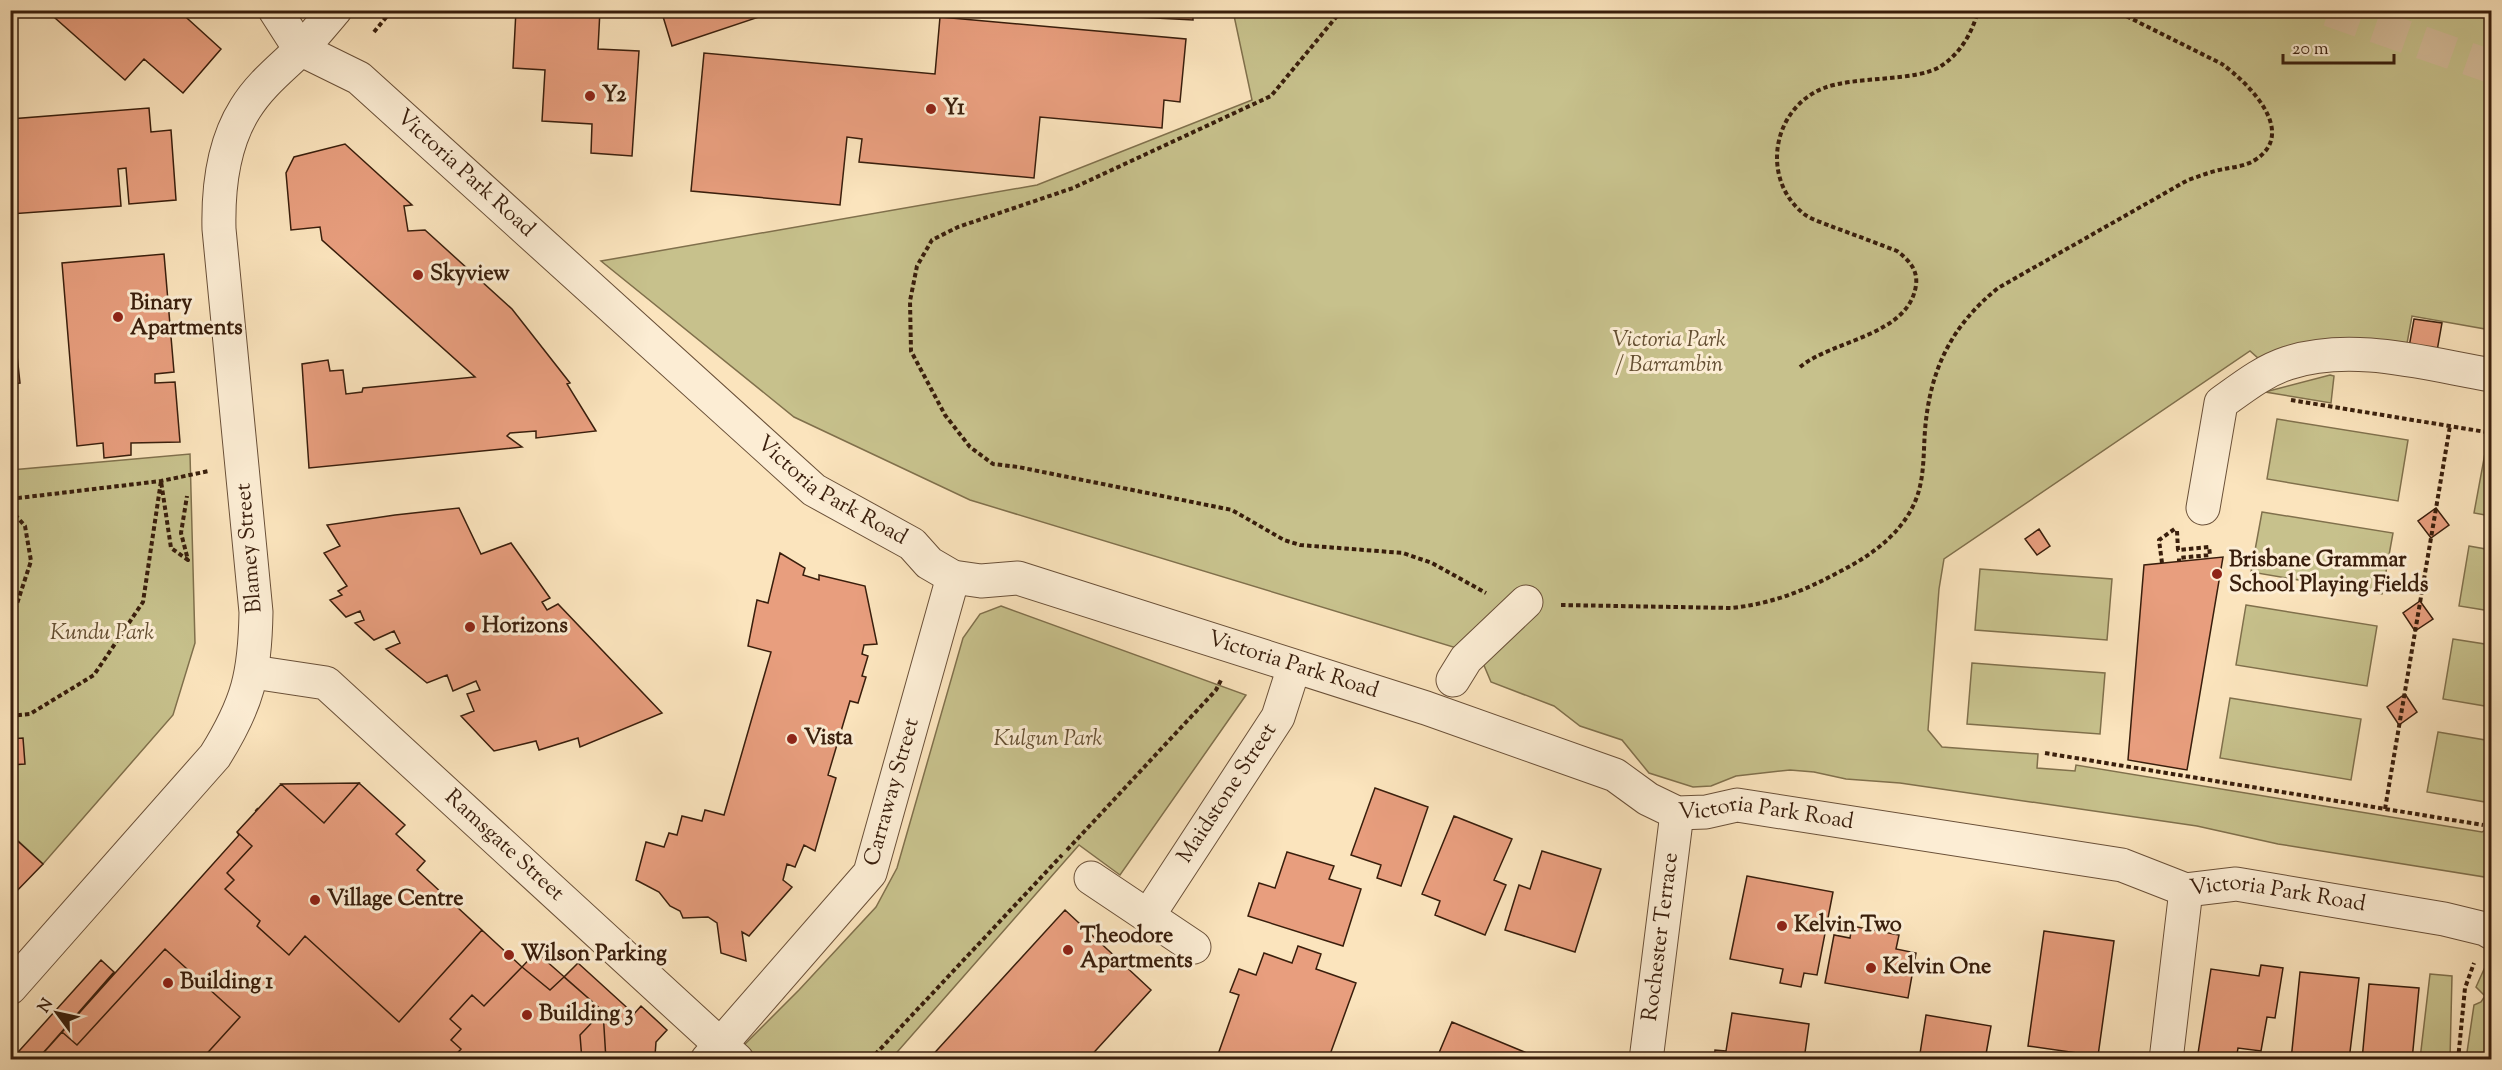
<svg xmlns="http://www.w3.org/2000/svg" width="2502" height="1070" font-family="'Sorts Mill Goudy',serif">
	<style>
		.green { fill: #c7c18c; stroke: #80704c; stroke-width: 1.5 }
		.building { fill: #e89e7e; stroke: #391e0c; stroke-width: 1.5 }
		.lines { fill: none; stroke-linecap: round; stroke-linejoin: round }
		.minor-tunnel { stroke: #d4bc9a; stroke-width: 33; stroke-dasharray: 33 16; stroke-linecap: butt }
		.minor-casing { stroke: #6a5038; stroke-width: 35 }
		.path { stroke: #391e0c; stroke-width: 4; stroke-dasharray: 4.5 3; stroke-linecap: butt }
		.minor { stroke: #fcedd4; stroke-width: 33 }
		.poi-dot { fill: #8f2418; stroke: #fcedd4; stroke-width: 2 }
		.labels { text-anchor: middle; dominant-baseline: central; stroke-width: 6; stroke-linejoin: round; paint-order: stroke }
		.poi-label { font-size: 22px; font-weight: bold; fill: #391e0c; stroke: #fcedd4; text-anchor: start }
		.street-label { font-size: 22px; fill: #391e0c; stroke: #fcedd4 }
		.park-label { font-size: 22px; font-style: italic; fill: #644f32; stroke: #fcedd4 }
	</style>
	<rect width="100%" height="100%" fill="#fbe4bd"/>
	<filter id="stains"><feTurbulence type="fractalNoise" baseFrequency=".00333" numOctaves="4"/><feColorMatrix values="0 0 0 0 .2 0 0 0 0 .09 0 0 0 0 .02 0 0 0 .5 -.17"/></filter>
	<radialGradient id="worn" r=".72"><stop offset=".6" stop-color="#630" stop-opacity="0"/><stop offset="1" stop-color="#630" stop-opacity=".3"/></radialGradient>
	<path class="green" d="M 1233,11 L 2491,11 L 2491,330 L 2412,316 L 2406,349 C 2347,339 2315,332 2258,358 L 2250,351 L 1944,559 L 1939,589 L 1928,730 L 1942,747 L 2038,754 L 2037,768 L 2075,771 L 2076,765 L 2482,832 L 2491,826 L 2491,878 L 2278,844 L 2197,826 L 1900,783 L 1846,779 L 1814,772 L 1790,770 L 1736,776 L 1711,786 L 1693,787 L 1649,773 L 1622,740 L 1580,726 L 1554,706 L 1491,682 L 1483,663 L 1483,656 L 970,500 L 794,417 L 601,261 L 1037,185 L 1252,100 Z
		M 2330,375 L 2334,376 L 2331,403 L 2265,392 Z
		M 2277,419 L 2408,440 L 2398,501 L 2267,479 Z
		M 2485,453 L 2491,454 L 2491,516 L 2474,513 Z
		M 190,454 L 195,643 L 173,715 L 43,864 L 11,834 L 11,470 Z
		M 2262,512 L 2393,533 L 2382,594 L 2251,572 Z
		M 2469,546 L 2491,550 L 2491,611 L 2459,606 Z
		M 1980,569 L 2112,579 L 2107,640 L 1975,630 Z
		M 2246,605 L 2377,626 L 2367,686 L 2236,665 Z
		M 1001,606 L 1246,695 L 1120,875 L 1079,845 L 891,1059 L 729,1060 L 799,990 L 876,907 L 897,868 L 963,638 L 980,614 Z
		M 2453,639 L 2491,645 L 2491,707 L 2443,699 Z
		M 1972,663 L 2105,673 L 2100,734 L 1967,724 Z
		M 2230,698 L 2361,719 L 2351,780 L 2220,758 Z
		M 2438,732 L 2491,741 L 2491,803 L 2427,792 Z
		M 2485,967 L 2491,971 L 2491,1059 L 2466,1059 L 2474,1005 L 2481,1002 L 2485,996 L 2476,987 Z
		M 2430,974 L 2452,976 L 2450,1059 L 2420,1059 Z"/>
	<path class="building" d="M 46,10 L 178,10 L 221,49 L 183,93 L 144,59 L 125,80 Z
		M 516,10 L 600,10 L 598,49 L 639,51 L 632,156 L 591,153 L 592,124 L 542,121 L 545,70 L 513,68 Z
		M 661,10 L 780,10 L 672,46 Z
		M 1079,10 L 1193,10 L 1193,20 L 1079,14 Z
		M 940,17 L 1186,39 L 1180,102 L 1164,100 L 1162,128 L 1040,117 L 1034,178 L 859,162 L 862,139 L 847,137 L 840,205 L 691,191 L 704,53 L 935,74 Z
		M 149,108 L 151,132 L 171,130 L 176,200 L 129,204 L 126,168 L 118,169 L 121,206 L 10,214 L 10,163 L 15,163 L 10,158 L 10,119 Z
		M 345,144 L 412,205 L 404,206 L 408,231 L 425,230 L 512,309 L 570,383 L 567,384 L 596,431 L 536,438 L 536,431 L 510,433 L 507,436 L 522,447 L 309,468 L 302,364 L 328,360 L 330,371 L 343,370 L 346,394 L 362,392 L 363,388 L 475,377 L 322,240 L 320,227 L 291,230 L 286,173 L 294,157 Z
		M 164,254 L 174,372 L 155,374 L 155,383 L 175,382 L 180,442 L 131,443 L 131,455 L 104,458 L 103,443 L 77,446 L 62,263 Z
		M 10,290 L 20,383 L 10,384 Z
		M 2414,319 L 2442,323 L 2437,351 L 2409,347 Z
		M 459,508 L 481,554 L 511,543 L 550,598 L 542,602 L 547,610 L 558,604 L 662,713 L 580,747 L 578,738 L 539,750 L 536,741 L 494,751 L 461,716 L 474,711 L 467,694 L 480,690 L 476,681 L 453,691 L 447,675 L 427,683 L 386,649 L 400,643 L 394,631 L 374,640 L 355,623 L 364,620 L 360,611 L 346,617 L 330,600 L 342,595 L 338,591 L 347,586 L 324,553 L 340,546 L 327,525 L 395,515 Z
		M 2436,508 L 2449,525 L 2431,538 L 2418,521 Z
		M 2039,529 L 2050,546 L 2037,555 L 2025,539 Z
		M 780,553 L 805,568 L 803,575 L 819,580 L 819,575 L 865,586 L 877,644 L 864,645 L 862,654 L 868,656 L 862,676 L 866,677 L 858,703 L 850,701 L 828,775 L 836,778 L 815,851 L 804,845 L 795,867 L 787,864 L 783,880 L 792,887 L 749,936 L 742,932 L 746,961 L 721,953 L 717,923 L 708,917 L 683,918 L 680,911 L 670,906 L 659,892 L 636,880 L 646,842 L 664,847 L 669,833 L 677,835 L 682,816 L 702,821 L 705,810 L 724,815 L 771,652 L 748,646 L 757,600 L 768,603 Z
		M 2223,557 L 2187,770 L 2128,760 L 2144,565 Z
		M 2420,601 L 2433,619 L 2415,631 L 2403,613 Z
		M 2405,694 L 2417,712 L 2399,725 L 2387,707 Z
		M 23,738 L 25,764 L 10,765 L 10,739 Z
		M 359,783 L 405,825 L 396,834 L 425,861 L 417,870 L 522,967 L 536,952 L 603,1011 L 606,1060 L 37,1060 L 239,835 L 237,832 L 281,784 L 324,823 Z
		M 359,783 L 405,825 L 396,834 L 425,861 L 417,870 L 482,930 L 399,1022 L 305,936 L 289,955 L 257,926 L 260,921 L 225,889 L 234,880 L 227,873 L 252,846 L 237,832 L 281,784 L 324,823 Z
		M 359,783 L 324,823 L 281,784 Z
		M 1375,788 L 1428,807 L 1401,886 L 1377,878 L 1381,865 L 1351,855 Z
		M 1454,816 L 1512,839 L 1494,880 L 1506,885 L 1485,935 L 1435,915 L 1440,901 L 1422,894 Z
		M 10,834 L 43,864 L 10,898 Z
		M 1542,851 L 1601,869 L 1575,952 L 1505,930 L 1519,885 L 1530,889 Z
		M 1287,852 L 1334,866 L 1329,879 L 1361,889 L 1343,946 L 1248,916 L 1259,883 L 1275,888 Z
		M 1747,876 L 1833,892 L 1817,975 L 1804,973 L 1801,987 L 1780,983 L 1783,969 L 1730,959 Z
		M 1065,910 L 1151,990 L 1087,1060 L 1079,1060 L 1073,1054 L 1068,1060 L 928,1060 Z
		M 1852,926 L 1899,935 L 1896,949 L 1916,953 L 1908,998 L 1825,983 L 1834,935 L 1850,938 Z
		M 2044,931 L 2114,941 L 2098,1056 L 2028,1046 Z
		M 1298,946 L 1321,954 L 1316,969 L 1356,983 L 1328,1060 L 1216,1060 L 1239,995 L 1230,992 L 1239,969 L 1256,975 L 1264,953 L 1292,963 Z
		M 165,949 L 240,1017 L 201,1060 L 43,1060 L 42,1054 L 62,1032 L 77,1045 Z
		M 101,960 L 114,972 L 37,1060 L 11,1060 Z
		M 578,963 L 634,1014 L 641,1006 L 667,1030 L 656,1042 L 655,1056 L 659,1060 L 606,1060 L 603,1011 L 564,977 Z
		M 2261,965 L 2283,968 L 2275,1018 L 2267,1017 L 2261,1051 L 2238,1048 L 2236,1060 L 2197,1060 L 2211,969 L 2259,976 Z
		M 522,967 L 550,990 L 564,977 L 603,1011 L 580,1035 L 582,1060 L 451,1060 L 461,1049 L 451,1040 L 461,1029 L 450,1019 L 472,995 L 484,1006 Z
		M 2300,972 L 2359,978 L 2349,1060 L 2291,1060 Z
		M 2369,984 L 2419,988 L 2412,1060 L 2362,1060 Z
		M 1732,1013 L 1809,1024 L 1804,1060 L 1714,1060 L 1715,1050 L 1726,1051 Z
		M 1926,1015 L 1991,1026 L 1985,1060 L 1919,1060 Z
		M 1452,1022 L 1534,1056 L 1533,1060 L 1436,1060 Z"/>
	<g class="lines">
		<path class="minor-tunnel" d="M 2329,10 L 2492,67"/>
		<defs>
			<g id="minor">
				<path id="s1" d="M 275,10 L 300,49 L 359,78 L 814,490 L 912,544 L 929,563 L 953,577 L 981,581 L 1018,578 L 1426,708 L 1615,775 L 1648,799 L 1677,813 L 1706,812 L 1737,805 L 2122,865 L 2186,890 L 2236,884 L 2444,919 L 2485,929 L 2492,933"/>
				<path d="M 2203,508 L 2221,403 C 2242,388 2263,371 2288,363 C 2353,342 2426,364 2492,375"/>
				<path id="s2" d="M 253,672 L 326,683 L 737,1060"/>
				<path d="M 1453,680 L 1466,659 L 1526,602"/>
				<path d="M 1091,878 L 1194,947"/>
				<path id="s3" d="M 1148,916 L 1278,717 L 1294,667"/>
				<path d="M 10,988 L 215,756 C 248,703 255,674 256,612 L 219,229 C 218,188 223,144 245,109 C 259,86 279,70 298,52 C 311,39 323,24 335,10"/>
				<path id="s4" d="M 707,1060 L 870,873 L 953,577"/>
				<path id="s5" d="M 1646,1060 L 1677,813"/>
				<path d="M 2166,1060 L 2186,890"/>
			</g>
		</defs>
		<use href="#minor" class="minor-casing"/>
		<path class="path" d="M 1342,10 L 1271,96 L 1073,188 L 958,227 L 932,240 L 917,266 L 910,301 L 911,351 L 945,415 L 970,447 L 993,464 L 1018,467 L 1232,510 L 1284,540 L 1300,545 L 1403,553 L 1432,563 L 1486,593
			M 374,32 L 392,10
			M 1800,367 C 1832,340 1909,336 1916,285 C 1918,270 1909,260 1897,251 C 1876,243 1855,235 1833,227 C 1824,223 1812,220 1804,214 C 1760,179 1772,108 1824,88 C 1854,76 1917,82 1941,66 C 1960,54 1973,32 1978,10
			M 2291,400 L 2492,433
			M 10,499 L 161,481 L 209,471
			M 10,509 L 25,526 L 31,561 L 10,625
			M 2177,531 L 2178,550 L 2209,547 L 2210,555 L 2179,558 L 2179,561
			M 2162,563 L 2159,540 L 2176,528
			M 1561,605 L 1731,608 C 1771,604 1804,591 1839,572 C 1868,557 1895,539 1911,510 C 1925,485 1923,458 1925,430 C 1930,370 1951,326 1998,288 L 2188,180 C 2200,176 2212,171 2224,169 C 2234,167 2246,166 2255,160 C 2299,132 2247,82 2222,64 L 2114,10
			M 10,716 L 30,714 L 94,675 L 143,602 L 161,481 L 171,548 L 188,560 L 181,533 L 187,496
			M 2045,753 L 2483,825
			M 256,809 L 257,810
			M 2385,809 L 2450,426
			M 1067,850 L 1216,690 L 1221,680
			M 870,1060 L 1062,855
			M 2458,1060 L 2465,988 L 2474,963"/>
		<use href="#minor" class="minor"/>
	</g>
	<g class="poi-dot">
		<circle cx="590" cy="96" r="6"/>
		<circle cx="931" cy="109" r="6"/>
		<circle cx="418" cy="275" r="6"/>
		<circle cx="118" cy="317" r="6"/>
		<circle cx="2217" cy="574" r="6"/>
		<circle cx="470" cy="627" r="6"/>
		<circle cx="792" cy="739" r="6"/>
		<circle cx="315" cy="900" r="6"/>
		<circle cx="1782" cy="926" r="6"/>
		<circle cx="1068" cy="950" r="6"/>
		<circle cx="509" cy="955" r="6"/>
		<circle cx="1871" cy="968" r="6"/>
		<circle cx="168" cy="983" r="6"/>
		<circle cx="527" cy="1015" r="6"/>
	</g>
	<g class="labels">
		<g class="poi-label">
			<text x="602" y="96">Y2</text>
			<text x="943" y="109">Y1</text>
			<text x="430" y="275">Skyview</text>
			<text x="130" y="304">Binary<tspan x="130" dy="25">Apartments</tspan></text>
			<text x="2229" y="561">Brisbane Grammar<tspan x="2229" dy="25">School Playing Fields</tspan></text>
			<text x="482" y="627">Horizons</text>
			<text x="804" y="739">Vista</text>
			<text x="327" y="900">Village Centre</text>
			<text x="1794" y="926">Kelvin Two</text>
			<text x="1080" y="937">Theodore<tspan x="1080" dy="25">Apartments</tspan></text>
			<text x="521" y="955">Wilson Parking</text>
			<text x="1883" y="968">Kelvin One</text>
			<text x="180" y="983">Building 1</text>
			<text x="539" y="1015">Building 3</text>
		</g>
		<g class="street-label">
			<text stroke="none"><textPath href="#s1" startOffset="255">Victoria Park Road</textPath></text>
			<text stroke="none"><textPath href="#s1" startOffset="741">Victoria Park Road</textPath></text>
			<text transform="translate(250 548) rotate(-95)">Blamey Street</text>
			<text stroke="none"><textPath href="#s1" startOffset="1245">Victoria Park Road</textPath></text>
			<text stroke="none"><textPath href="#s4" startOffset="332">Carraway Street</textPath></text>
			<text stroke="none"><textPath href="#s3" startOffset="146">Maidstone Street</textPath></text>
			<text stroke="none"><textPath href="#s1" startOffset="1748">Victoria Park Road</textPath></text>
			<text stroke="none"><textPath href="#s2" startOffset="315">Ramsgate Street</textPath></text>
			<text stroke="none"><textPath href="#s1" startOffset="2270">Victoria Park Road</textPath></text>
			<text stroke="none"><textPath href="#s5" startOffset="124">Rochester Terrace</textPath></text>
		</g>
		<g class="park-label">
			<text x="1669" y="341">Victoria Park<tspan x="1669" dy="25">/ Barrambin</tspan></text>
			<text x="102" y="634">Kundu Park</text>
			<text x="1048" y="740">Kulgun Park</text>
		</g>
	</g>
	<rect width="2502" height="1070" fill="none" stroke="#fbe4bd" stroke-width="36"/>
	<rect x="12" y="12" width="2478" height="1046" fill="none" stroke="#391e0c" stroke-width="3"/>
	<rect x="18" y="18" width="2466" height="1034" fill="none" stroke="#391e0c" stroke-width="1.5"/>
	<g transform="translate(57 1013) rotate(303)" stroke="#fcedd4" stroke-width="4.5" paint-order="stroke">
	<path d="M0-4.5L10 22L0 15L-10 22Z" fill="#391e0c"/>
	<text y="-9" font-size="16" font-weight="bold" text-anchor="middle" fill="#391e0c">N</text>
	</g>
	<path d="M2283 54v9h111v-9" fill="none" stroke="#391e0c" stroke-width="3"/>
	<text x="2292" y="54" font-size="18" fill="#391e0c" stroke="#fcedd4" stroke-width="4.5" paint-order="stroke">20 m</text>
	<rect width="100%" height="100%" filter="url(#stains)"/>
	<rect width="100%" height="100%" fill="url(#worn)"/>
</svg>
